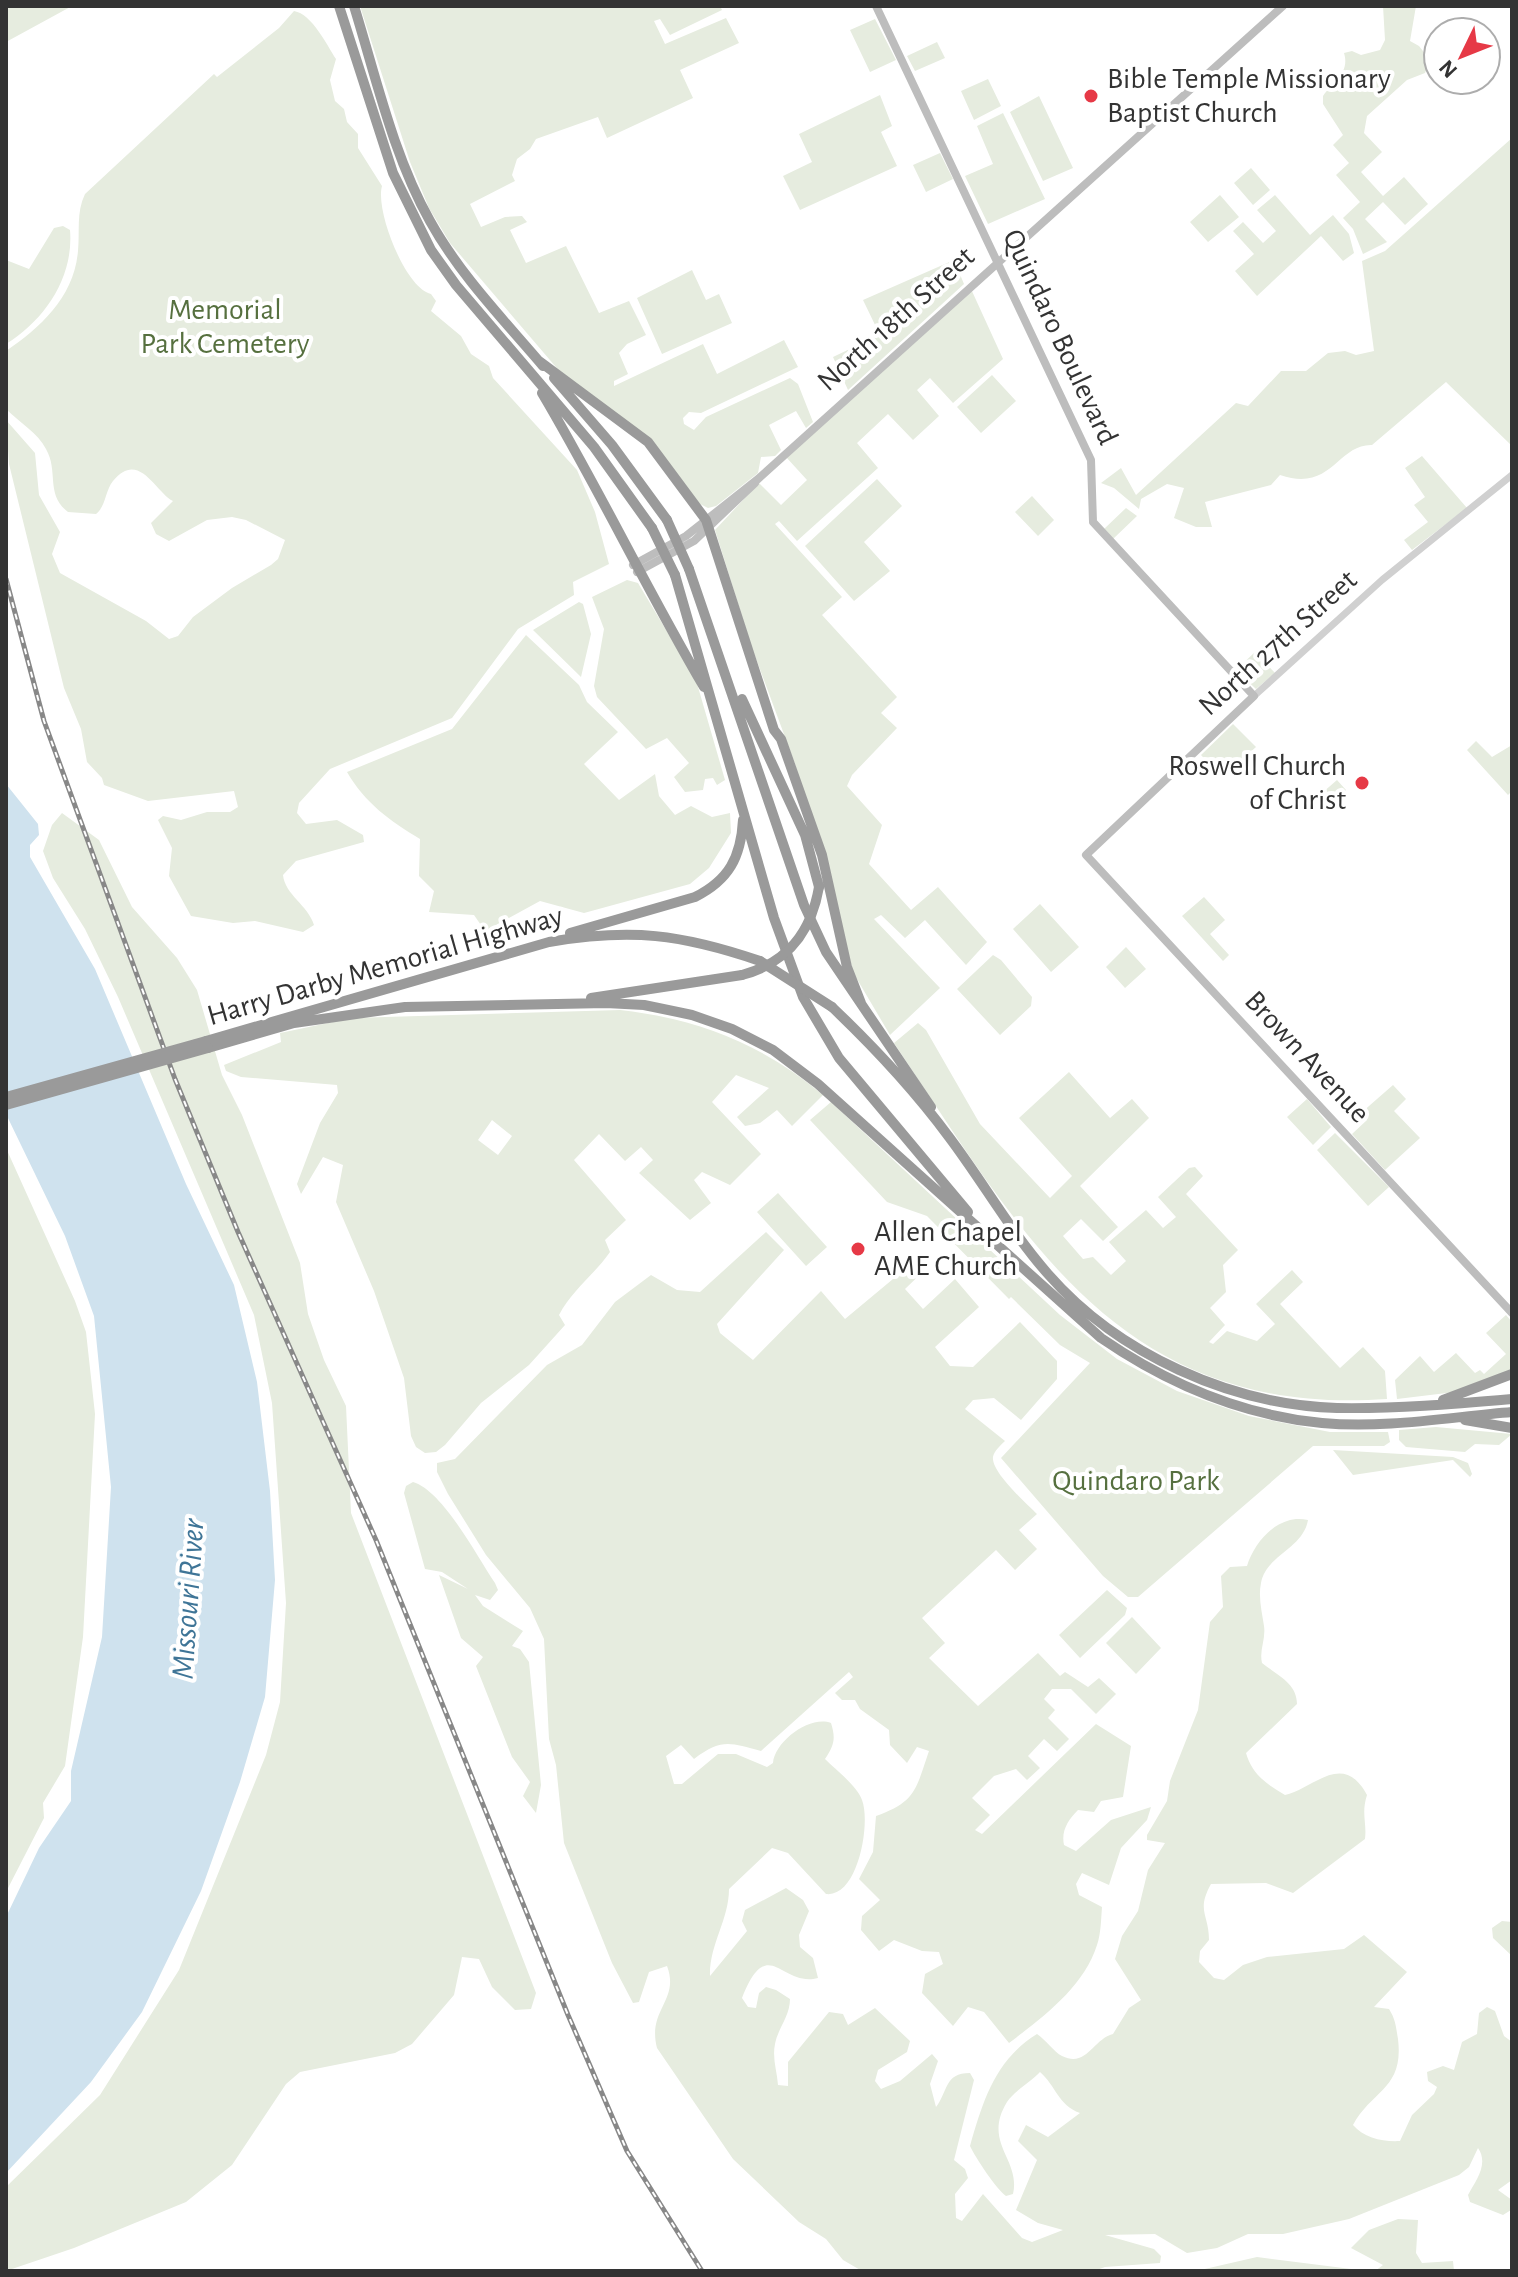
<svg xmlns="http://www.w3.org/2000/svg" width="1518" height="2277" font-family="'Alegreya Sans',sans-serif">
	<style>
		.green { fill: #e6ecdf; fill-rule: evenodd }
		.water { fill: #cfe2ee }
		.lines { fill: none; stroke-linecap: round; stroke-linejoin: round }
		.tertiary { stroke: #d0d0d0; stroke-width: 7 }
		.secondary { stroke: #bdbdbd; stroke-width: 8 }
		.motorway { stroke: #9a9a9a; stroke-width: 10 }
		.rail-casing { stroke: #888; stroke-width: 5 }
		.rail { stroke: #fff; stroke-width: 2; stroke-dasharray: 6; stroke-linecap: butt }
		.motorway-bridge { stroke: #9a9a9a; stroke-width: 10 }
		.poi-dot { fill: #e63946; stroke: #fff; stroke-width: 3 }
		.labels { text-anchor: middle; dominant-baseline: central; stroke-width: 8; stroke-linejoin: round; paint-order: stroke }
		.poi-label { font-size: 30px; fill: #333; stroke: #fff; text-anchor: start }
		.park-label { font-size: 30px; fill: #56703f; stroke: #fff }
		.street-label { font-size: 30px; fill: #333; stroke: #fff }
		.water-label { font-size: 32px; font-style: italic; fill: #3f7597; stroke: #fff }
	</style>
	<rect width="100%" height="100%" fill="#fff"/>
	<path class="green" d="M 6,6 L 72,6 L 6,42 Z
		M 360,6 L 720,6 L 722,10 L 670,35 L 660,19 L 654,21 L 665,44 L 726,18 L 739,43 L 680,70 L 693,98 L 607,138 L 598,117 L 536,139 L 530,149 L 517,159 L 512,175 L 515,181 L 470,204 L 481,227 L 505,217 L 522,216 L 527,222 L 510,230 L 526,263 L 566,246 L 599,313 L 629,301 L 646,335 L 627,344 L 619,353 L 628,374 L 614,381 L 614,386 L 703,344 L 717,374 L 784,340 L 798,367 L 701,413 L 689,412 L 683,418 L 684,424 L 694,430 L 706,417 L 790,378 L 798,384 L 813,422 L 806,428 L 796,411 L 769,425 L 781,450 L 775,456 L 761,457 L 758,473 L 716,506 L 708,508 L 700,504 L 656,447 L 561,373 L 450,243 L 429,208 L 410,162 Z
		M 1383,6 L 1416,6 L 1410,41 L 1419,46 L 1430,60 L 1425,73 L 1407,80 L 1367,116 L 1364,133 L 1382,152 L 1361,172 L 1383,196 L 1404,177 L 1428,204 L 1405,225 L 1383,202 L 1365,219 L 1387,242 L 1363,254 L 1353,229 L 1343,218 L 1360,202 L 1336,175 L 1349,163 L 1333,145 L 1343,135 L 1323,104 L 1323,96 C 1334,80 1350,73 1344,53 L 1352,51 L 1361,55 L 1380,50 L 1385,40 Z
		M 294,11 C 312,14 327,45 336,59 L 330,80 L 335,101 L 344,109 L 347,122 L 358,134 L 358,148 L 382,186 C 375,210 405,288 431,294 L 436,301 L 431,311 L 461,336 L 471,354 L 489,366 L 493,378 L 577,470 L 595,512 L 609,564 L 573,582 L 574,595 L 518,629 L 452,718 L 330,769 L 299,803 L 297,813 L 306,824 L 337,820 L 363,835 L 364,842 L 296,861 L 283,875 C 285,895 308,905 314,925 L 303,932 L 255,921 L 233,923 L 191,916 L 169,876 L 172,848 L 158,820 L 163,816 L 181,820 L 207,812 L 230,812 L 238,807 L 234,791 L 148,801 L 104,785 L 102,778 L 87,762 L 81,729 L 64,688 L 9,464 L 6,420 L 35,453 L 39,495 L 60,532 L 52,554 L 60,573 L 146,621 L 169,639 L 178,636 L 193,617 L 232,588 L 271,565 L 278,559 L 285,540 L 246,520 L 232,517 L 207,520 L 169,541 L 156,534 L 151,523 L 173,501 C 156,493 139,449 113,481 C 105,491 106,506 96,514 L 68,512 C 45,494 59,472 46,449 C 38,433 19,422 6,409 L 6,351 C 41,327 74,297 78,251 C 80,231 76,213 85,194 L 214,74 L 217,77 L 279,28 Z
		M 875,19 L 896,60 L 870,72 L 850,30 Z
		M 937,42 L 945,58 L 915,71 L 907,56 Z
		M 988,79 L 1001,106 L 974,120 L 961,91 Z
		M 880,95 L 892,126 L 881,132 L 897,166 L 800,210 L 783,176 L 812,162 L 799,134 Z
		M 1039,96 L 1073,168 L 1043,181 L 1010,112 Z
		M 1003,113 L 1045,199 L 988,224 L 965,176 L 993,164 L 977,126 Z
		M 1512,138 L 1512,446 L 1446,382 L 1372,445 C 1337,444 1332,493 1280,475 L 1271,485 L 1205,502 L 1212,527 L 1196,527 L 1174,518 L 1184,488 L 1167,484 L 1141,499 L 1139,509 L 1114,488 L 1101,483 L 1121,468 L 1136,495 L 1236,403 L 1248,406 L 1281,371 L 1306,371 L 1328,353 L 1345,351 L 1356,355 L 1374,351 L 1362,261 L 1385,251 Z
		M 940,153 L 953,179 L 926,192 L 913,165 Z
		M 1251,168 L 1270,190 L 1253,205 L 1234,183 Z
		M 1220,195 L 1239,217 L 1208,242 L 1190,222 Z
		M 1275,195 L 1310,235 L 1333,215 L 1349,234 L 1354,253 L 1343,261 L 1321,236 L 1257,296 L 1235,271 L 1254,254 L 1233,231 L 1243,222 L 1263,243 L 1276,231 L 1257,210 Z
		M 63,226 L 70,230 C 74,277 45,320 6,344 L 6,260 L 29,269 L 54,228 Z
		M 954,260 L 964,284 L 848,390 L 833,357 L 879,335 L 894,333 L 901,325 L 891,317 L 877,329 L 863,300 Z
		M 692,270 L 706,300 L 719,294 L 732,323 L 662,354 L 637,298 Z
		M 971,289 L 1003,359 L 953,403 L 930,378 L 917,390 L 939,416 L 913,440 L 888,414 L 857,443 L 878,468 L 797,541 L 779,521 L 775,524 L 842,597 L 822,615 L 897,697 L 881,713 L 897,728 L 852,775 L 847,786 L 882,825 L 869,864 L 911,910 L 938,887 L 987,942 L 966,965 L 925,920 L 905,938 L 881,915 L 874,919 L 940,988 L 890,1035 L 854,974 L 795,764 L 751,645 L 715,530 L 759,483 L 781,505 L 807,480 L 786,457 Z
		M 992,375 L 1016,401 L 981,433 L 957,407 Z
		M 1422,456 L 1467,508 L 1412,550 L 1404,540 L 1428,522 L 1414,505 L 1425,497 L 1405,468 Z
		M 877,479 L 902,506 L 864,542 L 890,571 L 854,601 L 805,546 Z
		M 1032,496 L 1054,520 L 1038,536 L 1015,512 Z
		M 1126,508 L 1137,516 L 1113,539 L 1104,529 Z
		M 627,580 L 638,583 L 696,680 L 725,780 L 717,785 L 713,778 L 705,779 L 703,790 L 685,792 L 674,777 L 689,763 L 667,738 L 646,749 L 597,697 L 594,686 L 604,629 L 592,597 Z
		M 579,602 L 583,604 L 591,634 L 581,677 L 533,630 Z
		M 526,635 L 579,685 L 587,702 L 618,732 L 584,764 L 619,800 L 655,774 L 659,796 L 675,815 L 691,806 L 712,817 L 730,813 L 731,833 L 709,868 L 690,884 L 584,913 L 540,901 L 485,931 L 474,915 L 429,912 L 434,891 L 419,876 L 420,839 C 390,821 365,803 347,772 L 452,729 Z
		M 1255,652 L 1275,673 L 1256,689 L 1236,670 Z
		M 1233,724 L 1256,747 L 1222,778 L 1201,755 Z
		M 1476,741 L 1492,757 L 1512,745 L 1512,791 L 1508,795 L 1467,750 Z
		M 1337,780 L 1346,790 L 1324,811 L 1314,800 Z
		M 62,813 L 99,840 L 132,907 L 177,958 L 197,990 L 222,1075 L 242,1115 L 300,1263 L 308,1314 L 324,1360 L 346,1406 L 351,1513 L 536,1993 L 531,2009 L 515,2010 L 492,1987 L 479,1959 L 462,1957 L 454,1995 L 412,2044 L 395,2053 L 300,2072 L 286,2084 L 232,2165 L 186,2202 L 74,2248 L 6,2271 L 6,2187 L 100,2095 L 179,1970 L 266,1755 L 280,1702 L 286,1603 L 272,1403 L 254,1315 L 118,997 L 85,929 L 53,878 L 43,851 L 52,825 Z
		M 1204,897 L 1225,920 L 1210,934 L 1229,955 L 1223,961 L 1182,916 Z
		M 1040,904 L 1079,947 L 1051,972 L 1013,929 Z
		M 1126,947 L 1146,969 L 1125,988 L 1106,967 Z
		M 993,955 L 1001,960 L 1032,997 L 1031,1006 L 1000,1035 L 957,989 Z
		M 620,1010 C 699,1019 762,1044 823,1095 L 792,1126 L 777,1110 L 760,1123 L 745,1126 L 737,1117 L 769,1088 L 736,1075 L 712,1102 L 761,1154 L 730,1185 L 702,1172 L 694,1180 L 711,1203 L 690,1220 L 639,1173 L 653,1160 L 641,1147 L 625,1161 L 599,1134 L 574,1160 L 626,1220 L 605,1240 L 610,1252 C 594,1275 572,1290 559,1315 L 565,1325 L 529,1365 L 481,1403 L 445,1445 L 436,1452 L 425,1453 L 416,1447 L 411,1436 L 404,1378 L 374,1291 L 336,1202 L 343,1165 L 323,1157 L 301,1194 L 297,1184 L 320,1123 L 338,1093 L 337,1085 L 241,1077 L 226,1071 L 224,1065 L 281,1042 L 280,1033 L 352,1018 ZM 492,1120 L 512,1136 L 498,1155 L 478,1140 Z
		M 918,1023 L 926,1030 L 980,1124 L 1050,1198 L 1072,1176 L 1019,1118 L 1069,1072 L 1110,1118 L 1132,1099 L 1149,1118 L 1080,1186 L 1118,1227 L 1103,1241 L 1081,1219 L 1063,1236 L 1083,1259 L 1093,1257 L 1111,1275 L 1126,1261 L 1109,1242 L 1146,1210 L 1163,1228 L 1176,1217 L 1158,1197 L 1189,1168 L 1195,1167 L 1203,1176 L 1186,1194 L 1238,1250 L 1223,1265 L 1226,1292 L 1210,1308 L 1225,1325 L 1209,1342 L 1213,1344 L 1227,1331 L 1257,1341 L 1275,1324 L 1256,1304 L 1292,1270 L 1303,1282 L 1280,1304 L 1340,1368 L 1363,1347 L 1385,1371 L 1387,1399 C 1119,1418 1023,1235 894,1043 Z
		M 1393,1085 L 1406,1099 L 1394,1111 L 1420,1138 L 1385,1170 L 1352,1134 L 1367,1120 L 1361,1113 Z
		M 1307,1099 L 1331,1127 L 1313,1145 L 1287,1117 Z
		M 831,1102 L 1060,1315 L 1117,1359 L 1177,1391 L 1249,1416 L 1330,1432 L 1388,1432 L 1390,1442 L 1384,1446 L 1313,1446 L 1138,1597 L 1128,1597 L 1103,1576 L 1001,1458 L 1090,1363 L 1060,1345 L 1011,1297 L 1009,1299 L 927,1216 L 887,1202 L 810,1120 Z
		M 1335,1133 L 1389,1187 L 1368,1206 L 1317,1150 Z
		M 6,1148 L 75,1301 L 86,1332 L 95,1414 L 83,1637 L 65,1766 L 43,1803 L 44,1818 L 6,1892 Z
		M 778,1193 L 827,1247 L 806,1266 L 757,1212 Z
		M 766,1232 L 784,1250 L 717,1324 L 720,1333 L 753,1360 L 821,1291 L 845,1319 L 923,1254 L 931,1264 L 905,1289 L 923,1309 L 955,1279 L 979,1307 L 935,1347 L 950,1366 L 973,1367 L 1020,1322 L 1057,1361 L 1057,1379 L 1021,1420 L 994,1398 L 973,1400 L 965,1409 L 1005,1441 C 1001,1445 994,1451 993,1457 C 991,1472 1026,1503 1037,1514 L 1019,1530 L 1037,1549 L 1015,1570 L 996,1550 L 922,1618 L 945,1643 L 929,1658 L 978,1706 L 1038,1653 L 1060,1676 L 1065,1672 L 1088,1687 L 1099,1678 L 1116,1694 L 1096,1714 L 1071,1689 L 1052,1689 L 1044,1699 L 1055,1710 L 1048,1718 L 1069,1739 L 1057,1751 L 1044,1739 L 1028,1756 L 1040,1768 L 1027,1780 L 1016,1769 L 994,1776 L 972,1798 L 990,1815 L 975,1830 L 982,1834 L 1096,1724 L 1131,1746 L 1123,1797 L 1101,1801 L 1094,1812 L 1078,1810 C 1068,1820 1061,1831 1064,1845 L 1076,1851 L 1111,1820 L 1151,1807 L 1147,1820 L 1121,1848 L 1109,1885 L 1082,1873 L 1076,1884 L 1079,1895 L 1102,1907 C 1101,1919 1101,1934 1097,1945 C 1084,1987 1042,2018 1009,2043 L 984,2012 L 968,2007 L 953,2026 L 922,1993 L 925,1974 L 943,1964 L 939,1952 L 922,1951 L 894,1940 L 879,1951 L 861,1930 L 862,1916 L 880,1900 L 859,1879 L 873,1852 L 876,1816 C 916,1802 916,1789 929,1751 L 917,1747 L 907,1763 L 890,1745 L 889,1730 L 860,1709 L 855,1700 L 842,1700 L 835,1693 L 853,1677 L 849,1672 L 761,1751 C 730,1743 722,1738 694,1759 L 681,1745 L 666,1756 L 674,1784 L 682,1784 L 718,1754 L 736,1754 L 767,1767 L 773,1763 C 775,1741 810,1715 831,1723 C 836,1739 834,1745 825,1759 C 836,1770 857,1786 862,1800 C 871,1823 858,1898 826,1894 L 788,1853 L 772,1848 L 729,1889 C 729,1920 709,1945 710,1976 L 747,1931 L 742,1921 L 745,1910 L 786,1888 L 803,1900 L 809,1911 L 799,1935 L 800,1947 L 813,1958 L 818,1978 C 781,1988 768,1932 742,1998 L 748,2007 L 756,2008 L 759,1993 L 766,1987 L 776,1990 L 790,1999 C 790,2016 778,2028 775,2044 C 772,2058 777,2071 778,2085 L 788,2086 L 788,2062 L 829,2012 L 843,2014 L 848,2025 L 875,2008 L 910,2041 L 907,2052 L 878,2070 L 875,2081 L 881,2089 L 900,2081 L 932,2054 L 938,2061 L 930,2084 L 936,2107 C 948,2092 944,2073 970,2073 L 974,2080 L 954,2160 L 965,2169 L 968,2178 L 955,2194 L 956,2218 L 962,2221 L 983,2194 L 1022,2238 L 1032,2242 L 1063,2230 L 1038,2223 L 1016,2210 L 1037,2160 L 1018,2141 L 1026,2125 L 1048,2137 L 1080,2113 C 1058,2105 1056,2086 1040,2072 C 1031,2082 1014,2091 1007,2102 C 982,2143 1021,2159 1013,2194 L 1006,2196 C 997,2190 975,2157 970,2146 C 983,2101 995,2060 1037,2034 C 1046,2040 1054,2052 1062,2056 C 1087,2068 1093,2039 1113,2034 L 1129,2008 L 1141,2000 L 1115,1959 L 1122,1936 L 1138,1911 L 1148,1870 L 1165,1843 L 1147,1840 L 1147,1835 L 1167,1801 L 1170,1781 L 1198,1710 L 1210,1622 L 1223,1607 L 1221,1576 L 1230,1567 L 1247,1566 C 1255,1540 1280,1513 1308,1520 C 1303,1549 1266,1555 1261,1583 C 1258,1597 1262,1612 1264,1626 C 1266,1639 1259,1650 1262,1663 C 1277,1675 1297,1683 1297,1704 L 1246,1753 C 1252,1774 1266,1784 1285,1795 C 1313,1789 1343,1750 1367,1795 C 1361,1814 1367,1822 1365,1839 L 1293,1893 L 1266,1883 L 1211,1884 C 1196,1911 1209,1914 1209,1940 L 1200,1951 L 1199,1962 L 1214,1978 L 1224,1980 L 1243,1965 L 1267,1957 L 1344,1949 L 1364,1935 L 1407,1972 L 1374,2007 L 1389,2009 C 1396,2020 1396,2028 1398,2039 C 1404,2089 1373,2089 1353,2125 C 1364,2138 1383,2142 1400,2141 L 1412,2115 L 1434,2094 L 1437,2087 L 1428,2081 L 1427,2072 L 1443,2066 L 1454,2070 L 1462,2042 L 1477,2034 L 1479,2013 L 1487,2007 L 1495,2011 L 1504,2036 L 1512,2042 L 1512,2180 L 1498,2190 L 1512,2200 L 1511,2210 L 1503,2215 L 1470,2202 L 1468,2195 C 1476,2180 1489,2164 1478,2148 L 1469,2167 L 1459,2175 L 1349,2219 L 1283,2234 L 1248,2234 L 1217,2248 L 1187,2253 L 1155,2234 L 1105,2235 L 1154,2249 L 1161,2256 L 1160,2263 L 1105,2267 L 1094,2271 L 862,2271 L 843,2260 L 826,2239 L 799,2222 L 733,2159 L 657,2048 C 647,2009 680,2001 667,1966 L 649,1972 L 639,2002 L 633,2003 L 612,1963 L 564,1843 L 556,1765 L 549,1739 L 544,1639 L 530,1608 L 486,1555 L 448,1494 L 437,1472 L 437,1463 L 455,1459 L 547,1365 L 582,1345 L 615,1302 L 651,1275 L 677,1290 L 700,1292 Z
		M 1506,1315 L 1512,1322 L 1512,1371 L 1455,1392 L 1397,1399 L 1395,1380 L 1420,1356 L 1434,1372 L 1456,1353 L 1475,1373 L 1480,1370 L 1484,1374 L 1506,1354 L 1486,1333 Z
		M 1436,1427 L 1512,1434 L 1499,1445 L 1475,1444 L 1465,1452 L 1406,1447 L 1399,1440 L 1399,1430 Z
		M 1333,1450 L 1453,1457 L 1468,1463 L 1472,1474 L 1470,1477 L 1453,1460 L 1353,1475 Z
		M 413,1482 C 443,1491 476,1555 495,1583 L 498,1590 L 490,1600 L 475,1595 L 483,1606 L 523,1631 L 512,1646 L 520,1649 L 529,1662 L 541,1785 L 536,1813 L 523,1796 L 530,1782 L 512,1757 L 476,1666 L 483,1657 L 461,1638 L 439,1575 L 468,1589 L 442,1572 L 425,1569 L 404,1493 L 406,1486 Z
		M 1107,1590 L 1127,1608 L 1125,1615 L 1080,1658 L 1059,1635 Z
		M 1132,1617 L 1161,1648 L 1136,1674 L 1106,1643 Z
		M 1502,1921 L 1512,1922 L 1512,1956 L 1493,1938 L 1492,1928 Z
		M 1398,2219 L 1418,2220 L 1416,2253 L 1422,2263 L 1453,2261 L 1454,2271 L 1375,2271 L 1383,2265 L 1351,2248 L 1369,2230 Z
		M 1257,2257 L 1367,2271 L 1196,2271 Z"/>
	<path class="water" d="M 6,784 L 38,824 L 39,835 L 30,845 L 30,857 L 95,969 L 186,1184 L 234,1285 L 257,1382 L 270,1491 L 275,1580 L 265,1697 L 240,1782 L 201,1891 L 142,2012 L 91,2082 L 6,2173 L 6,1917 L 39,1848 L 71,1801 L 71,1771 L 102,1637 L 111,1487 L 94,1316 L 65,1236 L 6,1114 Z"/>
	<g class="lines">
		<path class="tertiary" d="M 1254,696 L 1382,580 L 1512,475"/>
		<path class="secondary" d="M 876,6 L 1091,460 L 1093,522 L 1254,696 L 1086,855 L 1512,1313
			M 633,565 L 686,536 L 758,479 L 1283,6
			M 637,572 L 694,541 L 755,483"/>
		<path class="motorway" d="M 339,6 L 393,173 L 431,250 L 456,285 L 594,447 L 652,528
			M 354,6 C 376,77 393,155 430,221 C 460,275 503,319 543,366
			M 539,361 L 648,442 L 706,520 L 774,730 L 781,739 L 822,855 L 847,967 L 861,1003
			M 554,378 L 612,445 L 667,520
			M 542,393 C 599,489 647,590 704,687
			M 689,569 L 804,905 L 826,952 L 931,1107
			M 675,575 L 774,918 L 803,997 L 839,1058 L 968,1212
			M 742,699 L 805,835
			M 804,831 L 819,887
			M 570,933 L 695,897 C 729,880 741,857 743,820
			M 591,998 L 742,975
			M 832,1007 C 874,1047 915,1091 949,1137 C 983,1182 1011,1232 1048,1274 C 1118,1354 1231,1405 1337,1408 C 1395,1409 1454,1404 1512,1399
			M 206,1041 L 549,942 C 631,928 681,934 760,961
			M 208,1048 L 294,1023 L 405,1007 L 606,1003 L 644,1005 L 692,1015 L 732,1029 L 773,1050 L 818,1084 L 1101,1338 C 1168,1384 1241,1415 1322,1423 C 1384,1429 1450,1417 1512,1412
			M 1443,1400 L 1512,1374
			M 1465,1420 L 1512,1428"/>
		<defs>
			<path id="rail" d="M 6,579 L 44,721 L 175,1079 L 238,1232 L 376,1540 L 568,2015 L 627,2151 L 702,2271"/>
		</defs>
		<use href="#rail" class="rail-casing"/>
		<use href="#rail" class="rail"/>
		<path class="motorway-bridge" d="M 667,520 L 689,569
			M 652,528 L 675,575
			M 760,961 L 832,1007
			M 742,975 C 787,963 811,933 819,887
			M 6,1097 L 206,1041
			M 6,1105 L 208,1048"/>
	</g>
	<g class="poi-dot">
		<circle cx="1091" cy="96" r="8"/>
		<circle cx="1362" cy="783" r="8"/>
		<circle cx="858" cy="1249" r="8"/>
	</g>
	<g class="labels">
		<g class="poi-label">
			<text x="1107" y="79">Bible Temple Missionary<tspan x="1107" dy="34">Baptist Church</tspan></text>
			<text x="1346" y="766" text-anchor="end">Roswell Church<tspan x="1346" dy="34">of Christ</tspan></text>
			<text x="874" y="1232">Allen Chapel<tspan x="874" dy="34">AME Church</tspan></text>
		</g>
		<g class="park-label">
			<text x="225" y="310">Memorial<tspan x="225" dy="34">Park Cemetery</tspan></text>
			<text x="1136" y="1481">Quindaro Park</text>
		</g>
		<g class="street-label">
			<text transform="translate(896 319) rotate(-42)">North 18th Street</text>
			<text transform="translate(1060 337) rotate(65)">Quindaro Boulevard</text>
			<text transform="translate(1278 643) rotate(-42)">North 27th Street</text>
			<text transform="translate(385 966) rotate(-16)">Harry Darby Memorial Highway</text>
			<text transform="translate(1307 1057) rotate(47)">Brown Avenue</text>
		</g>
		<g class="water-label">
			<text transform="translate(188 1599) rotate(-86)">Missouri River</text>
		</g>
	</g>
	<rect width="1518" height="2277" fill="none" stroke="#333333" stroke-width="16"/>
	<g transform="translate(1462 56) rotate(227)"><circle r="38" fill="#ffffff" stroke="#adadad" stroke-width="2"/>
	<path d="M0-6L14 30L0 20L-14 30Z" fill="#e63946"/>
	<text y="-12" font-size="22" font-weight="bold" text-anchor="middle" fill="#333333">N</text>
	</g>
</svg>
